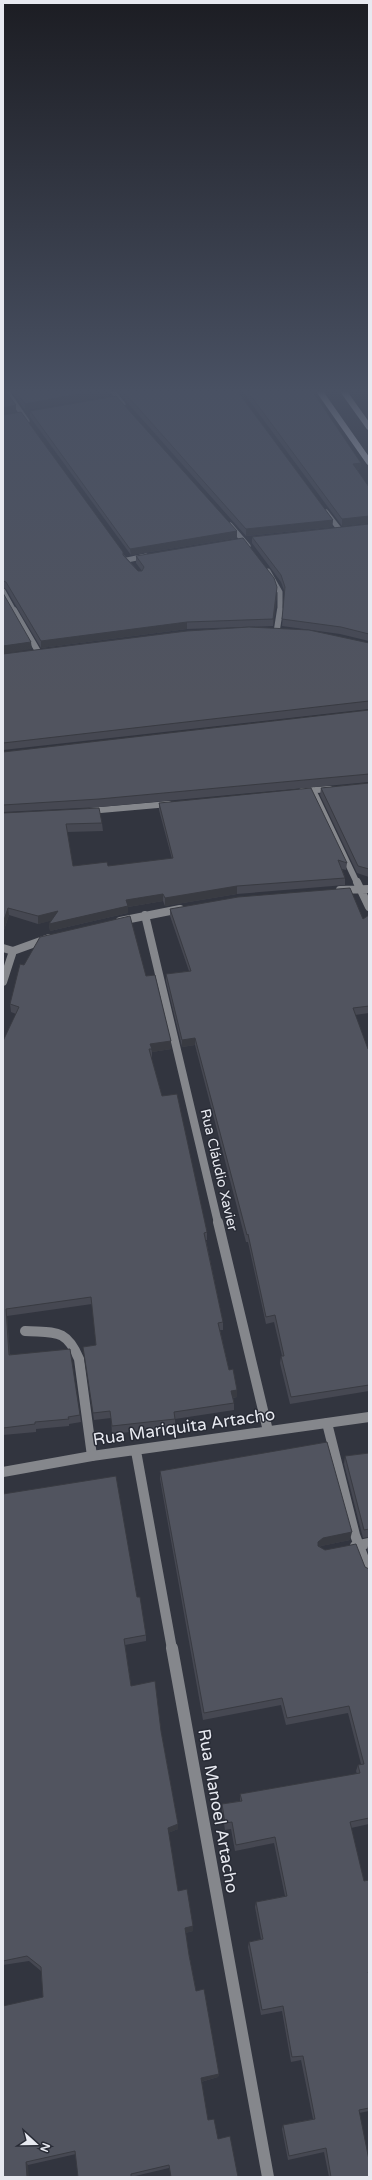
<svg xmlns="http://www.w3.org/2000/svg" width="372" height="2180" font-family="'Varela Round',sans-serif">
	<style>
		.lines { fill: none; stroke-linecap: round; stroke-linejoin: round }
		.lane { stroke: #85878c; stroke-width: 10 }
		.street-far4 { stroke: #85878c; stroke-width: 5 }
		.street-far3 { stroke: #85878c; stroke-width: 6 }
		.street-far2 { stroke: #85878c; stroke-width: 8 }
		.street-far1 { stroke: #85878c; stroke-width: 10 }
		.street { stroke: #85878c; stroke-width: 12 }
		.primary { stroke: #d5d8e3; stroke-width: 6 }
		.wall { fill: #464852 }
		.shaded-wall { fill: #393b42 }
		.building { fill: #51545f; stroke: #393b42 }
		.labels { text-anchor: middle; dominant-baseline: central; stroke-width: 3; stroke-linejoin: round; paint-order: stroke }
		.street-label { font-size: 14px; fill: #e7e9f0; stroke: #282b35 }
		.near-street-label { font-size: 17px; fill: #e7e9f0; stroke: #282b35 }
	</style>
	<rect width="100%" height="100%" fill="#32353f"/>
	<g class="lines">
		<path class="lane" d="M 25,1331 C 55,1333 66,1328 79,1359 L 92,1456
			M 327,1423 L 355,1535 L 369,1572
			M 355,1546 L 369,1543"/>
		<path class="street-far4" d="M 7,392 L 27,421
			M 113,392 L 123,404
			M 326,512 L 340,530
			M 230,525 L 248,546
			M 127,560 L 146,556
			M 268,571 L 280,592 L 280,611
			M 3,591 L 14,611"/>
		<path class="street-far3" d="M 14,610 L 39,653
			M 277,629 L 280,610
			M 313,790 L 357,883
			M 302,791 L 330,789
			M 89,811 L 169,804"/>
		<path class="street-far2" d="M 357,882 L 369,907
			M 340,890 L 369,889
			M 145,915 L 218,1223
			M 120,921 L 180,909
			M 3,948 L 13,951
			M 3,982 L 13,951 L 49,938"/>
		<path class="street-far1" d="M 218,1222 L 268,1431
			M 136,1451 L 172,1649
			M 3,1472 L 92,1456 L 369,1417"/>
		<path class="street" d="M 172,1648 L 268,2177"/>
		<path class="primary" d="M 320,392 L 369,462
			M 344,392 L 369,427"/>
	</g>
	<path class="wall" d="M 12,392 L 110,392 L 110,395 L 25,410 Z
		M 118,392 L 238,392 L 333,520 L 332,527 L 246,536 Z
		M 243,392 L 313,392 L 361,463 L 360,469 L 357,470 L 369,487 L 369,523 L 342,526 Z
		M 30,411 L 237,531 L 237,538 L 131,555 L 30,417 Z
		M 3,415 L 138,571 L 142,571 L 136,563 L 136,556 L 277,594 L 273,626 L 187,629 L 41,648 L 6,589 L 3,587 Z
		M 369,524 L 369,641 L 340,634 L 282,626 L 285,593 L 281,582 L 252,543 L 252,537 Z
		M 369,643 L 369,709 L 3,750 L 3,654 Z
		M 369,710 L 369,782 L 100,807 L 3,812 L 3,752 Z
		M 369,783 L 369,877 L 357,873 L 320,795 L 321,788 Z
		M 159,803 L 347,863 L 346,870 L 342,869 L 345,878 L 345,885 L 237,894 L 165,906 L 163,901 L 128,907 L 128,913 L 50,931 L 49,924 L 52,920 L 38,924 L 9,915 L 3,933 L 3,813 L 102,823 L 103,831 L 67,832 L 73,866 L 108,866 L 172,859 L 159,810 Z
		M 170,909 L 363,919 L 369,915 L 369,1013 L 355,1015 L 368,1049 L 369,1049 L 369,1391 L 290,1404 L 280,1363 L 281,1356 L 282,1356 L 274,1322 L 266,1324 L 248,1242 L 246,1242 L 195,1045 L 182,1047 L 166,981 L 166,974 L 189,971 L 170,916 Z
		M 24,965 L 146,976 L 171,1041 L 171,1049 L 152,1052 L 152,1057 L 151,1057 L 162,1096 L 207,1232 L 207,1240 L 206,1240 L 223,1322 L 223,1330 L 220,1330 L 229,1370 L 237,1397 L 233,1398 L 234,1403 L 234,1410 L 175,1419 L 175,1427 L 112,1434 L 111,1418 L 94,1420 L 83,1347 L 96,1345 L 92,1304 L 7,1316 L 10,1354 L 80,1415 L 81,1422 L 69,1424 L 69,1426 L 36,1429 L 36,1432 L 3,1435 L 3,1041 L 16,1014 L 11,1012 L 10,1004 Z
		M 369,1453 L 369,1537 L 363,1538 L 344,1464 L 345,1456 Z
		M 160,1471 L 350,1540 L 321,1546 L 320,1547 L 325,1550 L 369,1569 L 369,1824 L 351,1828 L 364,1881 L 369,1880 L 369,2111 L 359,2113 L 369,2177 L 329,2177 L 324,2152 L 288,2160 L 282,2129 L 283,2125 L 313,2119 L 301,2060 L 291,2062 L 282,2011 L 261,2015 L 248,1947 L 249,1942 L 261,1939 L 255,1907 L 256,1902 L 285,1896 L 274,1843 L 235,1851 L 231,1829 L 225,1830 L 222,1811 L 222,1804 L 240,1801 L 240,1794 L 357,1774 L 356,1771 L 358,1765 L 361,1764 L 348,1713 L 286,1725 L 281,1705 L 203,1720 L 160,1479 Z
		M 3,1494 L 137,1597 L 146,1635 L 146,1641 L 125,1645 L 131,1686 L 161,1731 L 178,1824 L 178,1829 L 168,1833 L 178,1891 L 193,1931 L 185,1933 L 196,1991 L 219,2074 L 218,2077 L 201,2082 L 169,2168 L 131,2177 L 76,2154 L 28,2165 L 3,2177 L 43,1997 L 41,1971 L 29,1961 L 3,1965 Z
		M 369,1542 L 369,1554 L 367,1550 Z"/>
	<path class="shaded-wall" d="M 89,392 L 110,392 L 110,395 L 25,410 L 25,404 Z
		M 16,405 L 16,412 L 3,414 L 3,408 Z
		M 361,463 L 360,469 L 353,470 L 353,464 Z
		M 369,516 L 369,523 L 342,526 L 342,519 Z
		M 333,520 L 332,527 L 246,536 L 246,529 Z
		M 237,531 L 237,538 L 131,555 L 130,549 Z
		M 277,587 L 277,594 L 273,626 L 273,619 Z
		M 187,622 L 187,629 L 41,648 L 41,641 Z
		M 31,642 L 32,649 L 3,654 L 3,646 Z
		M 237,886 L 237,894 L 165,906 L 165,898 Z
		M 163,894 L 163,901 L 128,907 L 128,913 L 50,931 L 49,924 L 126,900 Z
		M 8,908 L 9,915 L 3,933 L 3,923 Z
		M 58,911 L 59,919 L 38,924 L 38,916 Z
		M 195,1038 L 195,1045 L 182,1047 L 182,1040 Z
		M 171,1041 L 171,1049 L 152,1052 L 150,1044 Z
		M 6,1309 L 7,1316 L 10,1362 L 9,1355 Z
		M 237,1390 L 237,1397 L 231,1398 L 231,1391 Z
		M 352,1532 L 350,1540 L 321,1546 L 317,1550 L 318,1542 L 323,1538 Z
		M 178,1824 L 178,1829 L 168,1833 L 168,1828 Z
		M 193,1926 L 193,1931 L 185,1933 L 185,1928 Z
		M 219,2074 L 218,2077 L 200,2082 L 201,2078 Z
		M 26,2162 L 28,2165 L 29,2177 L 27,2177 Z"/>
	<path class="building" d="M 3,392 L 6,392 L 16,405 L 3,408 Z
		M 16,392 L 89,392 L 25,404 Z
		M 124,392 L 238,392 L 333,520 L 246,529 Z
		M 248,392 L 313,392 L 361,463 L 353,464 L 369,487 L 369,516 L 342,519 Z
		M 116,396 L 237,531 L 130,549 L 30,411 Z
		M 21,412 L 123,552 L 123,555 L 138,571 L 142,571 L 144,567 L 136,556 L 243,538 L 274,578 L 277,587 L 273,619 L 187,622 L 41,641 L 6,582 L 3,581 L 3,415 Z
		M 369,524 L 369,634 L 341,627 L 282,619 L 285,587 L 281,575 L 252,537 Z
		M 3,593 L 31,642 L 3,646 Z
		M 249,627 L 309,630 L 369,643 L 369,701 L 3,743 L 3,654 L 187,631 Z
		M 369,710 L 369,774 L 99,799 L 3,805 L 3,752 Z
		M 369,783 L 369,869 L 358,866 L 321,788 Z
		M 311,788 L 347,863 L 338,860 L 345,878 L 237,886 L 165,898 L 163,894 L 126,900 L 128,906 L 49,924 L 58,911 L 38,916 L 8,908 L 3,923 L 3,813 L 99,808 L 102,823 L 66,824 L 73,866 L 107,862 L 108,866 L 173,858 L 159,803 Z
		M 350,888 L 363,919 L 369,915 L 369,1006 L 353,1008 L 368,1049 L 369,1049 L 369,1385 L 291,1397 L 281,1356 L 284,1356 L 275,1315 L 266,1317 L 248,1234 L 247,1235 L 195,1038 L 182,1040 L 166,974 L 191,971 L 170,909 L 238,897 Z
		M 130,916 L 146,976 L 155,975 L 171,1041 L 150,1044 L 152,1049 L 149,1049 L 162,1096 L 177,1094 L 207,1232 L 204,1233 L 223,1322 L 218,1323 L 229,1370 L 233,1369 L 237,1390 L 231,1391 L 234,1403 L 174,1412 L 175,1419 L 112,1426 L 110,1411 L 93,1413 L 83,1347 L 96,1345 L 91,1297 L 6,1309 L 9,1355 L 70,1349 L 80,1415 L 68,1417 L 69,1419 L 35,1422 L 35,1424 L 3,1428 L 3,1041 L 19,1007 L 10,1004 L 20,964 L 24,965 L 40,937 Z
		M 327,1442 L 352,1532 L 323,1538 L 318,1542 L 318,1546 L 325,1550 L 356,1544 L 365,1567 L 369,1569 L 369,1818 L 350,1822 L 364,1881 L 369,1880 L 369,1972 L 368,1972 L 369,1975 L 369,2108 L 359,2110 L 369,2160 L 369,2177 L 331,2177 L 326,2148 L 289,2156 L 283,2125 L 315,2119 L 303,2056 L 292,2057 L 283,2006 L 262,2010 L 249,1942 L 263,1939 L 256,1902 L 287,1896 L 275,1837 L 236,1845 L 232,1822 L 225,1823 L 222,1804 L 242,1801 L 240,1794 L 360,1773 L 358,1765 L 364,1764 L 349,1706 L 287,1718 L 282,1698 L 204,1713 L 160,1471 Z
		M 369,1453 L 369,1529 L 364,1530 L 345,1456 Z
		M 116,1476 L 137,1597 L 140,1597 L 146,1635 L 124,1639 L 131,1686 L 155,1681 L 161,1731 L 178,1824 L 168,1828 L 178,1891 L 187,1889 L 193,1926 L 185,1928 L 189,1955 L 196,1991 L 204,1989 L 219,2074 L 201,2078 L 208,2120 L 214,2119 L 218,2139 L 230,2136 L 238,2177 L 171,2177 L 169,2165 L 131,2174 L 131,2177 L 78,2177 L 75,2151 L 26,2162 L 27,2177 L 3,2177 L 3,2006 L 43,1997 L 41,1967 L 27,1956 L 3,1961 L 3,1494 Z"/>
	<linearGradient id="sky" x2="0" y2="1"><stop stop-color="#1c1d23"/><stop offset="0.56" stop-color="#495163"/><stop offset="1" stop-color="#495163" stop-opacity="0"/></linearGradient>
	<rect width="372" height="698" fill="url(#sky)"/>
	<g class="labels">
		<g class="street-label">
			<text transform="translate(219 1170) rotate(77)">Rua Cláudio Xavier</text>
		</g>
		<g class="near-street-label">
			<text transform="translate(184 1427) rotate(-8)">Rua Mariquita Artacho</text>
			<text transform="translate(218 1811) rotate(80)">Rua Manoel Artacho</text>
		</g>
	</g>
	<rect width="372" height="2180" fill="none" stroke="#e7e9f0" stroke-width="8"/>
	<g transform="translate(36 2144) rotate(111)" stroke="#282b35" stroke-width="3" paint-order="stroke">
	<path d="M0-3L7 15L0 10L-7 15Z" fill="#e7e9f0"/>
	<text y="-6" font-size="11" font-weight="bold" text-anchor="middle" fill="#e7e9f0">N</text>
	</g>
</svg>
